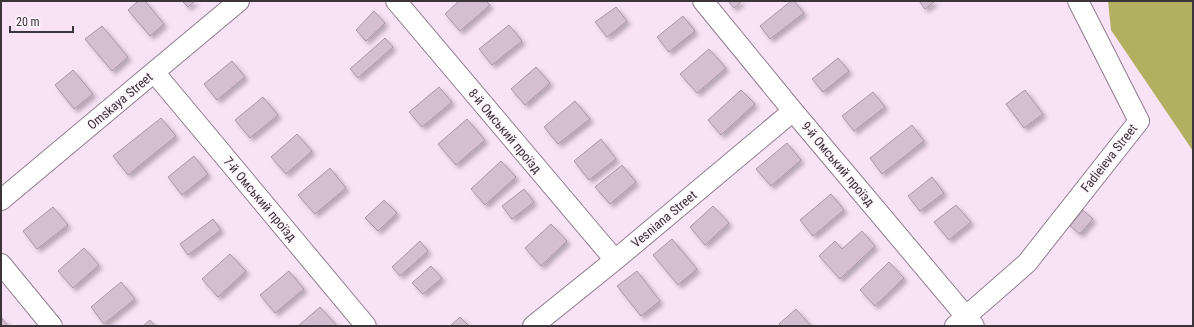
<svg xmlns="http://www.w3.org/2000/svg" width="1194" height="327" font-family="'Roboto Condensed',sans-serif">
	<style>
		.forest { fill: #b1b060 }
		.building { fill: #d3bfd1; stroke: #a996a7; filter: url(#shadow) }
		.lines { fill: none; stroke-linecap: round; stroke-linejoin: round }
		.minor-casing { stroke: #907d8e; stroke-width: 22 }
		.minor { stroke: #fff; stroke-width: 20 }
		.labels { text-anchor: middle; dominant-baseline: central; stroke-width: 3.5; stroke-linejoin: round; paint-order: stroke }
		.street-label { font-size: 13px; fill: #3c343b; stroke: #fdf5fc }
	</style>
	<defs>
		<filter id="shadow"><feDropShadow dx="3.5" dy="3.5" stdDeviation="2" flood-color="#0004"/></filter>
	</defs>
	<rect width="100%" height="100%" fill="#f8e3f6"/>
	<path class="forest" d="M 1108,1 L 1193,1 L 1193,151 L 1111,30 Z"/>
	<path class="building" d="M 138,1 L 145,1 L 164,24 L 150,36 L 128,10 Z
		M 182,1 L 195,1 L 188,7 Z
		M 459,1 L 486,1 L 490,5 L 460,31 L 445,14 Z
		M 728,1 L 742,1 L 734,8 Z
		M 791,1 L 794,1 L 804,13 L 770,39 L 760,26 Z
		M 919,1 L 935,1 L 925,9 Z
		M 616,7 L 627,21 L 607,37 L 595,22 Z
		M 374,11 L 385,23 L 366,41 L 356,30 Z
		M 683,16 L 695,31 L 669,52 L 657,37 Z
		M 509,25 L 522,41 L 492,65 L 479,49 Z
		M 102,26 L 128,57 L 112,71 L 85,39 Z
		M 385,38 L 393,47 L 358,78 L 350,69 Z
		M 709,49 L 726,68 L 697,93 L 680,74 Z
		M 838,58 L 849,71 L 823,92 L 812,79 Z
		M 232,61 L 245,77 L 217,100 L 204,84 Z
		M 536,67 L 550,83 L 525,105 L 511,89 Z
		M 73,70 L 93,94 L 74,109 L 55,85 Z
		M 439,87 L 452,102 L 422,127 L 409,112 Z
		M 741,90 L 755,104 L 721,135 L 708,120 Z
		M 1025,90 L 1043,114 L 1024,128 L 1006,104 Z
		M 873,92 L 885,107 L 854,131 L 842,116 Z
		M 263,97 L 278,115 L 250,138 L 235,120 Z
		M 575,101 L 590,119 L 558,144 L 544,127 Z
		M 161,118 L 176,136 L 128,175 L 113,156 Z
		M 467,119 L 485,140 L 456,165 L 438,144 Z
		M 912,125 L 924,141 L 882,174 L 870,158 Z
		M 297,134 L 312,151 L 286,174 L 271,157 Z
		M 601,139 L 616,159 L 589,180 L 574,161 Z
		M 787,143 L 801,160 L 771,186 L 756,169 Z
		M 194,156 L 208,174 L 182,195 L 168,177 Z
		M 501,161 L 516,177 L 485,205 L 471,189 Z
		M 622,165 L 636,182 L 610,204 L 595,187 Z
		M 330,168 L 346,188 L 315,214 L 298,195 Z
		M 932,177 L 944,193 L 920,211 L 908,196 Z
		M 524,189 L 534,202 L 512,219 L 502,206 Z
		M 831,194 L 844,210 L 813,236 L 800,220 Z
		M 384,200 L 397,213 L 378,231 L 365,218 Z
		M 956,205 L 971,222 L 949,240 L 934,222 Z
		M 713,206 L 729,223 L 705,245 L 690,227 Z
		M 53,207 L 68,225 L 37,249 L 23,231 Z
		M 1083,210 L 1093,219 L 1080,234 L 1070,226 Z
		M 213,219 L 221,230 L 188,255 L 180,244 Z
		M 551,224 L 567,241 L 541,266 L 525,248 Z
		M 862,231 L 875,246 L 840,279 L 819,256 L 835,241 L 842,249 Z
		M 672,239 L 697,269 L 678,285 L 653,255 Z
		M 420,241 L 428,251 L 400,276 L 392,267 Z
		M 84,248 L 99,265 L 73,288 L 58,271 Z
		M 230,254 L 246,271 L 218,297 L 202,279 Z
		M 889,262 L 904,278 L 875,306 L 860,290 Z
		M 431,266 L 442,278 L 423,294 L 412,283 Z
		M 289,271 L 304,289 L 275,313 L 260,295 Z
		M 637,271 L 660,301 L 641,316 L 617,286 Z
		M 121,282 L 135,299 L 104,324 L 91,307 Z
		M 320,307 L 337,326 L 298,326 Z
		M 796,309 L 811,326 L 781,326 L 779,324 Z
		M 460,317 L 469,326 L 450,326 Z
		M 2,318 L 8,326 L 1,326 Z
		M 150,320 L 155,326 L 143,326 Z"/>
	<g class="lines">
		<defs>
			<path id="minor" d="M 396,1 L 615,260
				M 703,1 L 793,111 L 974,326
				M 154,72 L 366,326
				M 1,200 L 239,1
				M 1,264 L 52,326
				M 533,326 L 615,260 L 793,111
				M 955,326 L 1027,263 L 1139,121 L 1078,1"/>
		</defs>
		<use href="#minor" class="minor-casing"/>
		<use href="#minor" class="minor"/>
	</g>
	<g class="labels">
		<g class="street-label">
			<text transform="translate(120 101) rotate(-40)">Omskaya Street</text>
			<text transform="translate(505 131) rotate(50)">8-й Омський проїзд</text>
			<text transform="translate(1109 158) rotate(-52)">Fadieieva Street</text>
			<text transform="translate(838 164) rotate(50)">9-й Омський проїзд</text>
			<text transform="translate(260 199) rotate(50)">7-й Омський проїзд</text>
			<text transform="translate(664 219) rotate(-40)">Vesniana Street</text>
		</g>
	</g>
	<rect width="1194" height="327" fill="none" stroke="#3c343b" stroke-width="4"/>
	<path d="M10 26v6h63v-6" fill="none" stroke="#3c343b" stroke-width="2"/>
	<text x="16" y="26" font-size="12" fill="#3c343b" stroke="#fdf5fc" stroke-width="3" paint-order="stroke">20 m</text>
</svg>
